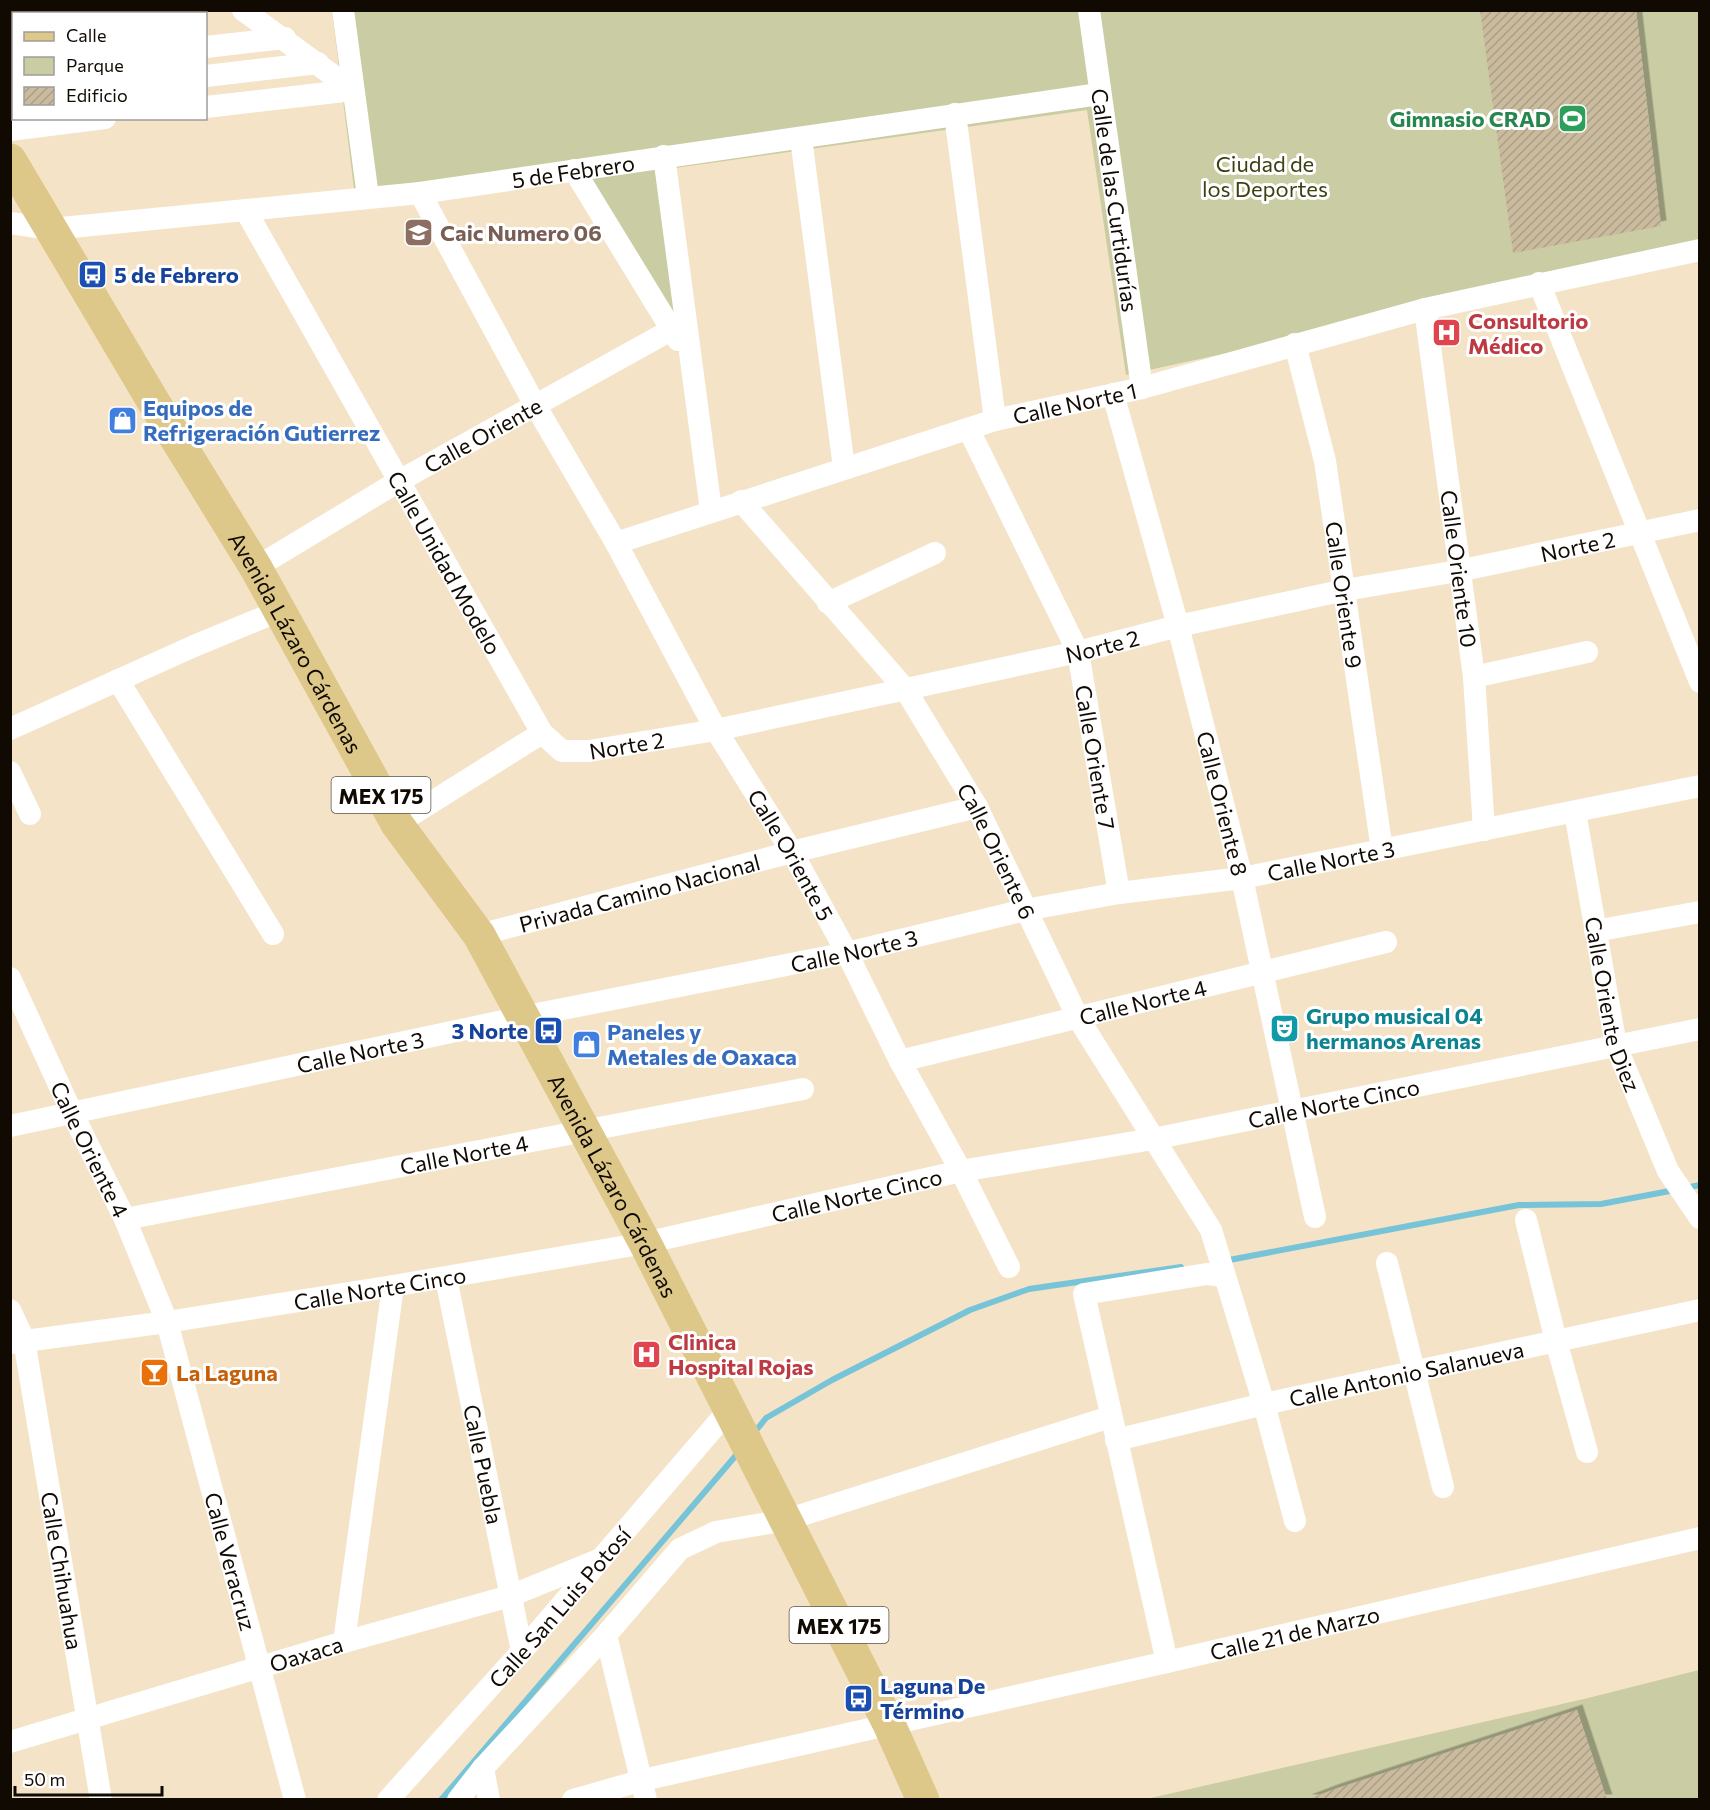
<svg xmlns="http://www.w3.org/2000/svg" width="1710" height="1810" font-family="Commissioner,sans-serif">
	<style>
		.park { fill: #cacda3 }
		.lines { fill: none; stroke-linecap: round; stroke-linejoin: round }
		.stream { stroke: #77c4d8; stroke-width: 6 }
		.building { fill: url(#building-hatch); filter: url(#shadow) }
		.street { stroke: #fff; stroke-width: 22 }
		.primary { stroke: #ddc88a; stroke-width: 33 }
		.labels { text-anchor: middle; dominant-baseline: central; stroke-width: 6; stroke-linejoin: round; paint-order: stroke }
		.shield { fill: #fff; stroke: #58544f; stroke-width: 1.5 }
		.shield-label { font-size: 21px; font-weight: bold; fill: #100a03 }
		.leisure-label { font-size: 22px; font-weight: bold; fill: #27864d; stroke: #fff; text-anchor: end }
		.park-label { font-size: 22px; fill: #3f4011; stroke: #fff }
		.street-label { font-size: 22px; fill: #100a03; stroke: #fff }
		.education-label { font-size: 22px; font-weight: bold; fill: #785e54; stroke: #fff; text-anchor: start }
		.transit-label { font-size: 22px; font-weight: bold; fill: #164399; stroke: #fff; text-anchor: start }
		.health-label { font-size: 22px; font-weight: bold; fill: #be3a42; stroke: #fff; text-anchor: start }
		.shop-label { font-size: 22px; font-weight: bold; fill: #366cbe; stroke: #fff; text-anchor: start }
		.culture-label { font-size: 22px; font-weight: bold; fill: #0d838f; stroke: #fff; text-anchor: start }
		.food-label { font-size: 22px; font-weight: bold; fill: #c56008; stroke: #fff; text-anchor: start }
	</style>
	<defs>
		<pattern id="building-hatch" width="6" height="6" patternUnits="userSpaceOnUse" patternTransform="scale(1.5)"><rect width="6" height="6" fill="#caba9e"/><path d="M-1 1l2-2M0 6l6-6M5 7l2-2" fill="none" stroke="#ac9f86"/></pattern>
		<filter id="shadow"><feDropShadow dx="5.5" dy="-5.5" stdDeviation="0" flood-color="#0004"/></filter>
	</defs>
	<rect width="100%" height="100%" fill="#f4e3c7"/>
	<path class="park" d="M 332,11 L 1699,11 L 1699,250 L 1126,375 L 1087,110 L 675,168 L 687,365 L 568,177 L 356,205 Z
		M 1699,1670 L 1699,1799 L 1142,1800 L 1588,1698 Z"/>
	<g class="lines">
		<path class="stream" d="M 1685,1188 L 1700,1185
			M 1224,1261 L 1519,1205 L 1601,1204 L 1675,1190
			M 754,1433 L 766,1418 L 832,1380 L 970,1310 L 1029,1289 L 1181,1267
			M 441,1800 L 738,1453"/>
	</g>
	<path class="building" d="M 1480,10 L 1636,10 L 1661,226 L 1513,253 Z
		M 1577,1710 L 1607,1800 L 1306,1800 L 1335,1789 Z"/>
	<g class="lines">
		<g class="street">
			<path d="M 243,10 L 353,90"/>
			<path d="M 343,10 L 368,197"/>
			<path id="s1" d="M 1089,10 L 1142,388"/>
			<path d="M 206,47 L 285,38"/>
			<path d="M 10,69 L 14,69"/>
			<path d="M 206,76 L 318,63"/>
			<path d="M 10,99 L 14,99"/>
			<path d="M 206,107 L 353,90"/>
			<path d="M 955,114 L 995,420"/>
			<path d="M 10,130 L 105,118"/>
			<path d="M 801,138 L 844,468"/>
			<path d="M 664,156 L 711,511"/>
			<path d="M 574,170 L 678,340"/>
			<path id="s2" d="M 420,193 L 535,405 L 616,543 L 716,730 L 792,852 L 847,953 L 900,1061 L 961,1171 L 1009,1267"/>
			<path id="s3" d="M 246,211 L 542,733 L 562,751 L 589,751 L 716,730 L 1078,652 L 1178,626 L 1345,590 L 1458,571 L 1700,520"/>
			<path id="s4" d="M 10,223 L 51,229 L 420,193 L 1099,94"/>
			<path d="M 1539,283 L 1700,682"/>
			<path id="s5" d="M 1425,309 L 1474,677 L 1484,830"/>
			<path id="s6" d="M 1295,344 L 1325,461 L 1382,850"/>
			<path id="s7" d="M 1113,394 L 1178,626 L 1242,878 L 1315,1217"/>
			<path id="s8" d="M 969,430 L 1078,652 L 1119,893"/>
			<path id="s9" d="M 741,501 L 905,689 L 977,807 L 1078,1018 L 1211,1230 L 1264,1404 L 1295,1521"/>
			<path id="s10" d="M 616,543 L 995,420 L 1142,388 L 1425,309 L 1700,250"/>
			<path id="s11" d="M 265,562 L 399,481 L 671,330"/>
			<path d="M 828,603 L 935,553"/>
			<path d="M 1474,677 L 1587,652"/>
			<path d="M 118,680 L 273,934"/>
			<path d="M 10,729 L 194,646 L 279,611"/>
			<path d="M 10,772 L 30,814"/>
			<path id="s12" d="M 1575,812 L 1616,1046 L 1668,1171 L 1700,1218"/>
			<path d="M 397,824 L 542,733"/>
			<path d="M 1595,931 L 1700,912"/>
			<path id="s13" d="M 479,935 L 792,852 L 977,807"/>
			<path id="s14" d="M 10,978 L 71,1111 L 125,1219 L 167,1322 L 295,1800"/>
			<path id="s15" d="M 900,1061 L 1386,942"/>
			<path id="s16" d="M 10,1126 L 522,1017 L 847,953 L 1025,910 L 1119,893 L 1242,878 L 1700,786"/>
			<path id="s17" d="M 125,1219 L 803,1089"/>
			<path d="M 1526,1220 L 1556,1341 L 1587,1452"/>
			<path d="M 1387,1263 L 1443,1487"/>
			<path id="s18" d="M 446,1278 L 522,1651"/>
			<path id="s19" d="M 10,1310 L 24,1340 L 101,1800"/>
			<path id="s20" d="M 10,1343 L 167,1322 L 393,1286 L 645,1243 L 961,1171 L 1153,1139 L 1700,1029"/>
			<path id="s21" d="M 1116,1440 L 1264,1404 L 1700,1310"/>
			<path d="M 606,1635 L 646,1800"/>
			<path d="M 344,1642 L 393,1286"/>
			<path d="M 1167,1662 L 1084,1294 L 1207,1274 L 1223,1276"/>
			<path id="s22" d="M 10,1742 L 344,1642 L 510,1596 L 601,1559"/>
			<path d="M 483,1768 L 489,1800"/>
			<path id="s23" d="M 388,1800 L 522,1651 L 728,1411"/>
			<path d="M 458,1800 L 483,1768 L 606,1635 L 680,1549 L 716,1532 L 786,1520 L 1110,1417"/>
			<path id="s24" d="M 573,1800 L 643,1780 L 1167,1662 L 1700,1538"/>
		</g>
		<path class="primary" id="s25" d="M 10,160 L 153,401 L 256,568 L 397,824 L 479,935 L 645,1243 L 889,1724 L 923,1800"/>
	</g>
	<defs>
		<symbol id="stadium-square" viewBox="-11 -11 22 22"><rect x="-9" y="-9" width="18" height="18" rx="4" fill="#2e9e5b" stroke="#fff"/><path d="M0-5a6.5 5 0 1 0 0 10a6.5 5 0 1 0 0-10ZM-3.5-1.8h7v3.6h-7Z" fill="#fff"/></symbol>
		<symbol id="school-square" viewBox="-11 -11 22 22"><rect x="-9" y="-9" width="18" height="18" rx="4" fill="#8d6e63" stroke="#fff"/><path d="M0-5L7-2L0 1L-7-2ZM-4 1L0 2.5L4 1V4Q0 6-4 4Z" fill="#fff"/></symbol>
		<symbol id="bus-square" viewBox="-11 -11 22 22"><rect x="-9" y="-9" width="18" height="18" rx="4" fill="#1a4fb4" stroke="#fff"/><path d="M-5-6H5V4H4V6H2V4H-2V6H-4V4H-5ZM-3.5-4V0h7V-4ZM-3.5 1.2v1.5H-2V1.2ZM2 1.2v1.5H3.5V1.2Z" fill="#fff"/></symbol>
		<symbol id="hospital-square" viewBox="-11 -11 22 22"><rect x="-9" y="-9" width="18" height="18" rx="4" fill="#e0444e" stroke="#fff"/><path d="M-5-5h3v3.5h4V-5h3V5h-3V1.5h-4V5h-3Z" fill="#fff"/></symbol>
		<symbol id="shop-square" viewBox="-11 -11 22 22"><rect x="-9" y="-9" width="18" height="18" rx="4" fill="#3f7fe0" stroke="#fff"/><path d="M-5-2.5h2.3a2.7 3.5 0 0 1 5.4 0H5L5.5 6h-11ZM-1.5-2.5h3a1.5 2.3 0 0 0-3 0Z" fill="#fff"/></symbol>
		<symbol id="theatre-square" viewBox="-11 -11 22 22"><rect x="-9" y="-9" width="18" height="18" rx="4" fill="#0f9aa8" stroke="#fff"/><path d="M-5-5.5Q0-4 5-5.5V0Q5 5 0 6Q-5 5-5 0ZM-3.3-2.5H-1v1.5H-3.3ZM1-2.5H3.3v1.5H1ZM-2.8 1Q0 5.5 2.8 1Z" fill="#fff"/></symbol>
		<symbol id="bar-square" viewBox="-11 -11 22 22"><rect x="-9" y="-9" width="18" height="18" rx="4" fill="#e8710a" stroke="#fff"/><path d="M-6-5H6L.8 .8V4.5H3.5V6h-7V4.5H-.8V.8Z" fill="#fff"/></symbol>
	</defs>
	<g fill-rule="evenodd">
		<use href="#stadium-square" x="1556" y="102" width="33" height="33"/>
		<use href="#school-square" x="402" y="216" width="33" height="33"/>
		<use href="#bus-square" x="76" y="258" width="33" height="33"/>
		<use href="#hospital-square" x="1430" y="316" width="33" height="33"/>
		<use href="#shop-square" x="106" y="404" width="33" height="33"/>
		<use href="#theatre-square" x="1268" y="1012" width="33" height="33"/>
		<use href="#bus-square" x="532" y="1014" width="33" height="33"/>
		<use href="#shop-square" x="570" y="1028" width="33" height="33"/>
		<use href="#hospital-square" x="630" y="1338" width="33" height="33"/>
		<use href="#bar-square" x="138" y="1356" width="33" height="33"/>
		<use href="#bus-square" x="842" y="1682" width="33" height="33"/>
	</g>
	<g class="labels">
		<g class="shield">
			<rect x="331.5" y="777" width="99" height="36" rx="4.5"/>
			<rect x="789.5" y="1607" width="99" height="36" rx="4.5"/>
		</g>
		<g class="shield-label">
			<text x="381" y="795">MEX 175</text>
			<text x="839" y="1625">MEX 175</text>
		</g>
		<g class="leisure-label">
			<text x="1551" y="118">Gimnasio CRAD</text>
		</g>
		<g class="park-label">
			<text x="1265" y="163">Ciudad de<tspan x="1265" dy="25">los Deportes</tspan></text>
		</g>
		<g class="street-label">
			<text stroke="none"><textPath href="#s4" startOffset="567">5 de Febrero</textPath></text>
			<text stroke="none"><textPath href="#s1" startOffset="192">Calle de las Curtidurías</textPath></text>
			<text stroke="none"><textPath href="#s10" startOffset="480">Calle Norte 1</textPath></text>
			<text stroke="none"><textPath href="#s11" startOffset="252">Calle Oriente</textPath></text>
			<text stroke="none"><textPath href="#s3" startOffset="1664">Norte 2</textPath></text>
			<text stroke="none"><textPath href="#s3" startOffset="404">Calle Unidad Modelo</textPath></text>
			<text stroke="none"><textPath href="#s5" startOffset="262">Calle Oriente 10</textPath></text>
			<text stroke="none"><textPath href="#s6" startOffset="256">Calle Oriente 9</textPath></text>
			<text stroke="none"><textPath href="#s25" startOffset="561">Avenida Lázaro Cárdenas</textPath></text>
			<text stroke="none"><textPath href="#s3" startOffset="1178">Norte 2</textPath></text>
			<text stroke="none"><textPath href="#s3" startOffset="692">Norte 2</textPath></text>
			<text stroke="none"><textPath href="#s8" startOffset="354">Calle Oriente 7</textPath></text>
			<text stroke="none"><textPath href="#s7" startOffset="424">Calle Oriente 8</textPath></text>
			<text stroke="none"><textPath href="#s9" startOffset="436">Calle Oriente 6</textPath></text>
			<text stroke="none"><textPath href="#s2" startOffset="759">Calle Oriente 5</textPath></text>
			<text stroke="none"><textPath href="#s16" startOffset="1348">Calle Norte 3</textPath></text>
			<text stroke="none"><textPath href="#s13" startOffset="166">Privada Camino Nacional</textPath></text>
			<text stroke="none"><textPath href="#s16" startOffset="862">Calle Norte 3</textPath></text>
			<text stroke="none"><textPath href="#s15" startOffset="250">Calle Norte 4</textPath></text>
			<text stroke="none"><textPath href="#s12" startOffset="196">Calle Oriente Diez</textPath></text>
			<text stroke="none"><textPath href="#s16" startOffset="358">Calle Norte 3</textPath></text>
			<text stroke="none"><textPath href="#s20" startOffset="1346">Calle Norte Cinco</textPath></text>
			<text stroke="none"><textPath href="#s14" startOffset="189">Calle Oriente 4</textPath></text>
			<text stroke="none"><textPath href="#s17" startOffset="345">Calle Norte 4</textPath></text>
			<text stroke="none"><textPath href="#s25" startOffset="1191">Avenida Lázaro Cárdenas</textPath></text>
			<text stroke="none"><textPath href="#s20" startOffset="860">Calle Norte Cinco</textPath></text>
			<text stroke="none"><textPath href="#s20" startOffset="374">Calle Norte Cinco</textPath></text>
			<text stroke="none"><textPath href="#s21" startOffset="298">Calle Antonio Salanueva</textPath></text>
			<text stroke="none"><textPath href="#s18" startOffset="190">Calle Puebla</textPath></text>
			<text stroke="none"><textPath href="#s14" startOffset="626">Calle Veracruz</textPath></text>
			<text stroke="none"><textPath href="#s19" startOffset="267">Calle Chihuahua</textPath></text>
			<text stroke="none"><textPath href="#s23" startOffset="258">Calle San Luis Potosí</textPath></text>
			<text stroke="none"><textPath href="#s24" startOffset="741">Calle 21 de Marzo</textPath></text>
			<text stroke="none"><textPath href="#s22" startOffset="309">Oaxaca</textPath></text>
		</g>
		<g class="education-label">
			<text x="440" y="232">Caic Numero 06</text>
		</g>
		<g class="transit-label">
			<text x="114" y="274">5 de Febrero</text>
			<text x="528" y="1030" text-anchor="end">3 Norte</text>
			<text x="880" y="1685">Laguna De<tspan x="880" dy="25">Término</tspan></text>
		</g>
		<g class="health-label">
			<text x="1468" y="320">Consultorio<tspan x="1468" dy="25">Médico</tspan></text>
			<text x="668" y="1341">Clinica<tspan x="668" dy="25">Hospital Rojas</tspan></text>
		</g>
		<g class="shop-label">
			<text x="143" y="407">Equipos de<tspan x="143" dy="25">Refrigeración Gutierrez</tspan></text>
			<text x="607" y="1031">Paneles y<tspan x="607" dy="25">Metales de Oaxaca</tspan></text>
		</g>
		<g class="culture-label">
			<text x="1306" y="1015">Grupo musical 04<tspan x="1306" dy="25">hermanos Arenas</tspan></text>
		</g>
		<g class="food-label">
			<text x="176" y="1372">La Laguna</text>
		</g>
	</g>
	<rect width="1710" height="1810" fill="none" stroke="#100a03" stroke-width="24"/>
	<rect x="12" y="12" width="195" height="108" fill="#ffffff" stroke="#9f9d9a" stroke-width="1.5"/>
	<rect x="24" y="32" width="30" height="9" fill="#ddc88a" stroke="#9f9d9a" stroke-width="1.5"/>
	<text x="66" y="42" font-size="18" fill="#100a03">Calle</text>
	<rect x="24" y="57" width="30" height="18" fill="#cacda3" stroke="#9f9d9a" stroke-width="1.5"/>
	<text x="66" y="72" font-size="18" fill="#100a03">Parque</text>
	<rect x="24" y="87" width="30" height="18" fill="url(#building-hatch)" stroke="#9f9d9a" stroke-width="1.5"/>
	<text x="66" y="102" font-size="18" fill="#100a03">Edificio</text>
	<path d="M15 1786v9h147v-9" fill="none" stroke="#100a03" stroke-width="3"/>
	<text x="24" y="1786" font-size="18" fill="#100a03" stroke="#ffffff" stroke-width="4.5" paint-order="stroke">50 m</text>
</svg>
